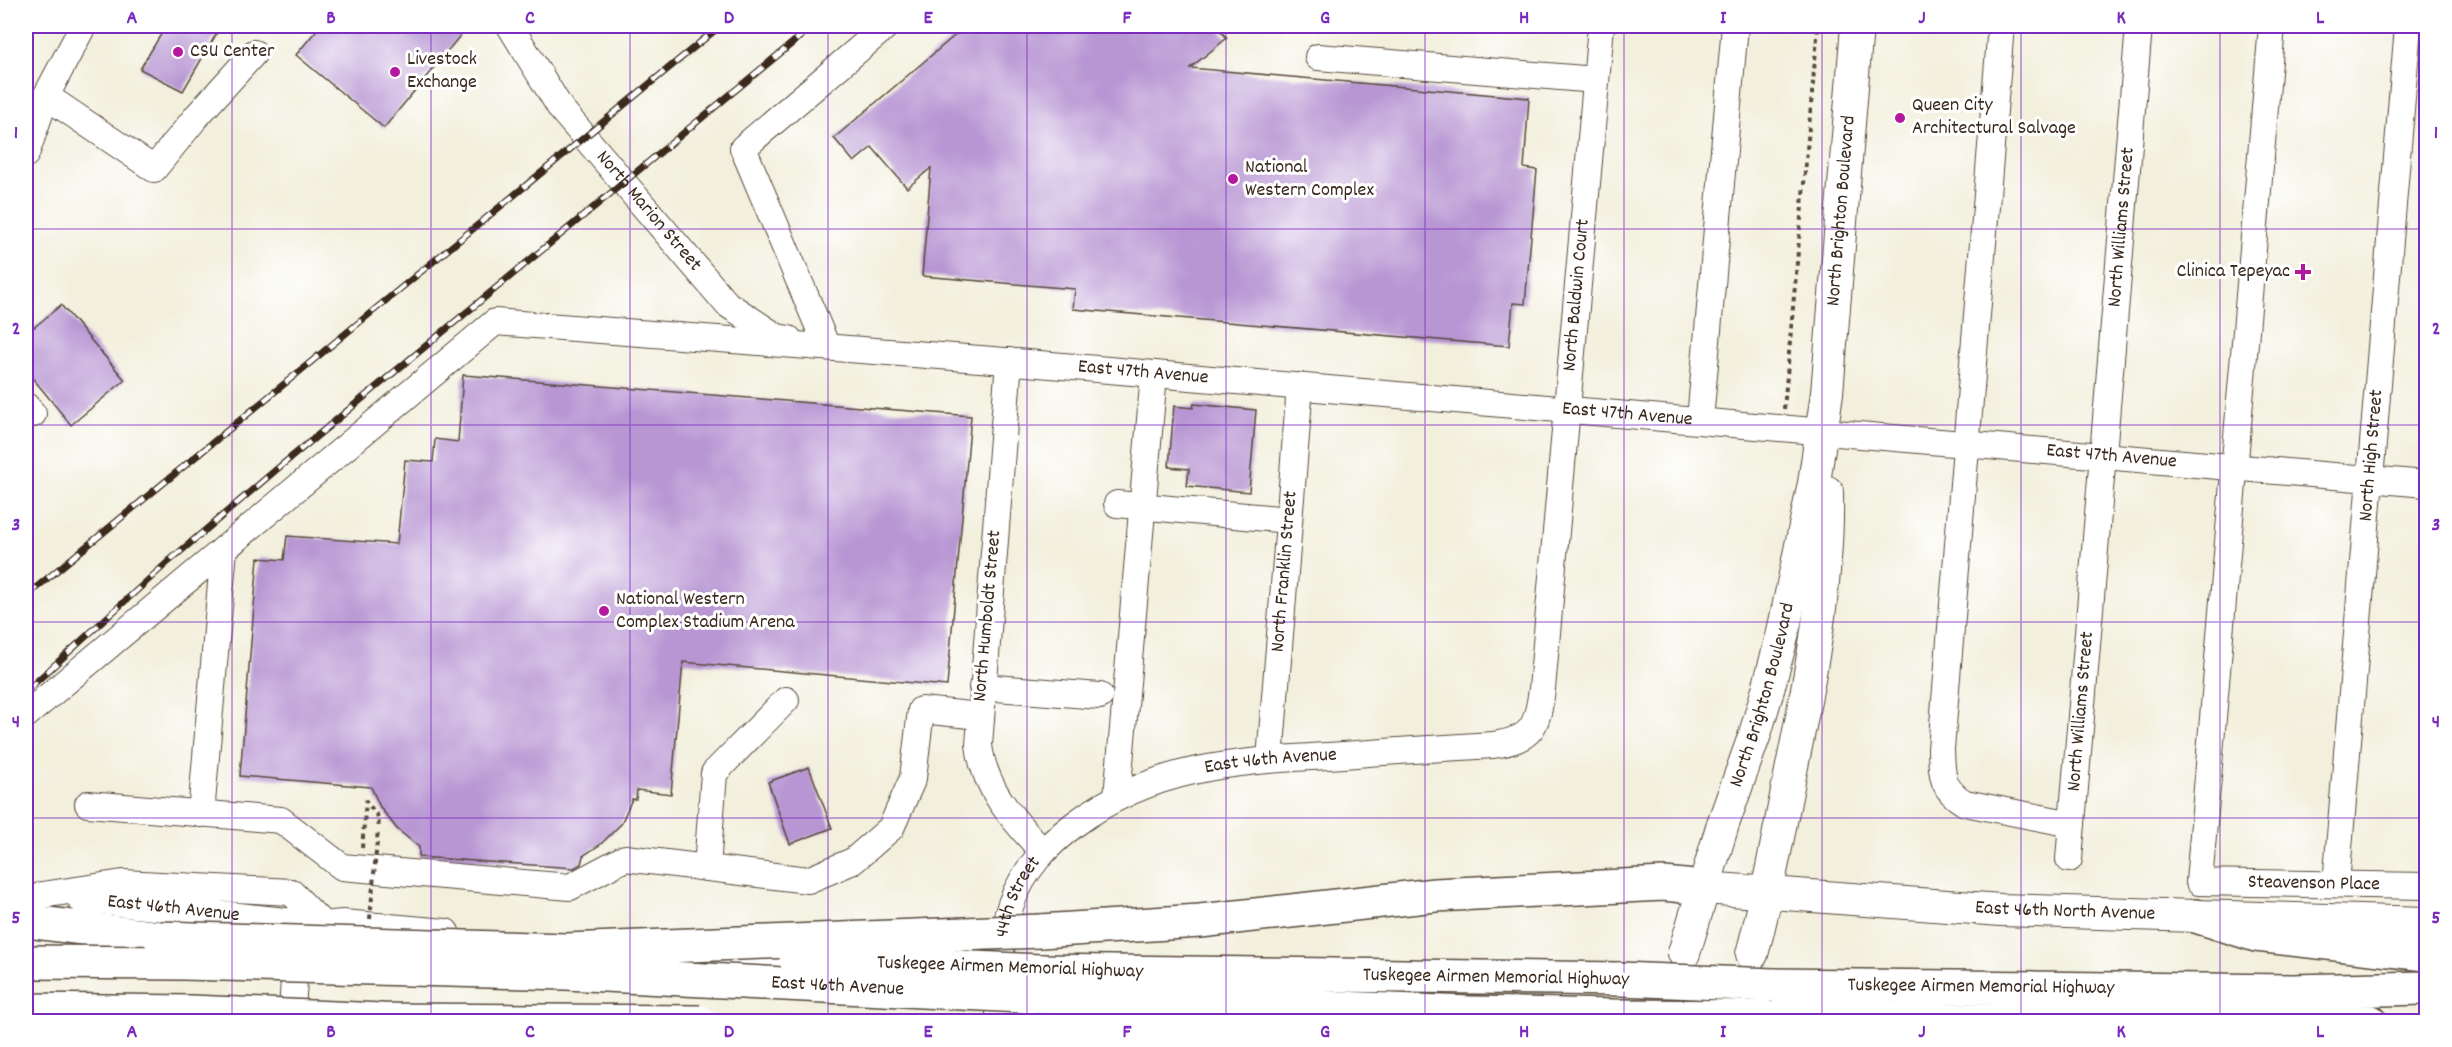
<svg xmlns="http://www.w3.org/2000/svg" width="2452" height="1047" font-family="Dekko,sans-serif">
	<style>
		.building { fill: #b896d3 }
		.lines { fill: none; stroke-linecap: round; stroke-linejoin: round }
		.minor-casing { stroke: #56483a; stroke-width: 28 }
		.major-casing { stroke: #56483a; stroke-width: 34 }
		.highway-casing { stroke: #56483a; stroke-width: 36 }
		.path { stroke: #56483a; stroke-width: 4; stroke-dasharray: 4.5 4.5; stroke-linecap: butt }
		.minor { stroke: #fff; stroke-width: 26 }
		.major { stroke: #fff; stroke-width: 32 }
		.highway { stroke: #fff; stroke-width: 33 }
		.rail-casing { stroke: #3b2a1e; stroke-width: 7 }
		.rail { stroke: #fff; stroke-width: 4.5; stroke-dasharray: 14; stroke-linecap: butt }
		.highway-bridge-casing { stroke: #56483a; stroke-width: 36; stroke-linecap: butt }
		.path-bridge { stroke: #56483a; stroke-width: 4; stroke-dasharray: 4.5 4.5; stroke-linecap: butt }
		.highway-bridge { stroke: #fff; stroke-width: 33 }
		.grid { fill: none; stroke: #7b2cbf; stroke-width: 1.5; stroke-opacity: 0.55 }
		.poi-dot { fill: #b5179e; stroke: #fff; stroke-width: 2 }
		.labels { text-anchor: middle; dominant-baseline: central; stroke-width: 6; stroke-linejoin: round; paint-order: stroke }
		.poi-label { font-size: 20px; fill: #3b2a1e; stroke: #fff; text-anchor: start }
		.street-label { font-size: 20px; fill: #3b2a1e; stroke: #fff }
		.neatline { fill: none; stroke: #7b2cbf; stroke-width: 2 }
		.grid-label { font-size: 20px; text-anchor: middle; font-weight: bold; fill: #7b2cbf }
	</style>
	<rect width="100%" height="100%" fill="#fff"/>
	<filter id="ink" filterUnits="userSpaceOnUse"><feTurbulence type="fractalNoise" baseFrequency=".0167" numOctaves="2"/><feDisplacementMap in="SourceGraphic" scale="12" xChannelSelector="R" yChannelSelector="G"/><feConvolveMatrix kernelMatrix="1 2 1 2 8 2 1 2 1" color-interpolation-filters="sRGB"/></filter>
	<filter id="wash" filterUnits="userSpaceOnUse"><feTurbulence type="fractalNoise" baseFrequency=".008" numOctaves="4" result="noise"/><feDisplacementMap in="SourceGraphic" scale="24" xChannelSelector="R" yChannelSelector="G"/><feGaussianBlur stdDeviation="1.35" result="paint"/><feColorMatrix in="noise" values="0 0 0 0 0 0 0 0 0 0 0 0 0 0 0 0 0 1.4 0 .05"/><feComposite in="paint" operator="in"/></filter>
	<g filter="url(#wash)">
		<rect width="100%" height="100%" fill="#f2efdc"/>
		<g id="blocks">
			<path class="building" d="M 166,26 L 221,26 L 183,91 L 140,69 Z
				M 320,26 L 468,26 L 384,128 L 296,55 Z
				M 966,26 L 1216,26 L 1227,38 L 1190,68 L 1529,98 L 1524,168 L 1537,170 L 1525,304 L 1513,303 L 1509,346 L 1073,309 L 1075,289 L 922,276 L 931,168 L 907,188 L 872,147 L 854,162 L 834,138 Z
				M 61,305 L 125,380 L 71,425 L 26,370 L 26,334 Z
				M 463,375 L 971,416 L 947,686 L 683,662 L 671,794 L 637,790 L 636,799 L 632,799 L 621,824 L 601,844 L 583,856 L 581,864 L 574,868 L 419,857 L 419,847 L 397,829 L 380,807 L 371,787 L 240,776 L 258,558 L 284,560 L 287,536 L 397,544 L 405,460 L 433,462 L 435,439 L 458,442 Z
				M 1194,404 L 1256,410 L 1249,492 L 1187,486 L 1189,469 L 1169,467 L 1174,406 L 1193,408 Z
				M 809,767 L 832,828 L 790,844 L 768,782 Z"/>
		</g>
	</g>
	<g filter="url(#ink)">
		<use href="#blocks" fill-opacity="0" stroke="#56483a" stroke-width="1.5"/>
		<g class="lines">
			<defs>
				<g id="minor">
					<path id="s1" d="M 510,26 L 561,109 L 727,304 L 777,337 L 789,339"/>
					<path d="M 2001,26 L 1941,749 C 1942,775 1941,789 1965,803 L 2072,824"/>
					<path id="s2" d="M 2272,26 L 2199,882 L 2426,886"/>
					<path d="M 1318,57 L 1596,80"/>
					<path d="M 46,96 L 154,169 L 197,116 L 254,53"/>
					<path d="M 26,154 L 46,96 L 83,26"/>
					<path d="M 827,347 L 743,148 L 886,26"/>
					<path d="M 1009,361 L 979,745 C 984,789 1013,819 1042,851"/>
					<path d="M 26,406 L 33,414"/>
					<path d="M 1700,420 L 1735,26"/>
					<path d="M 1117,504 L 1289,520"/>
					<path d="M 982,687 L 1100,696"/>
					<path id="s3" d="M 26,715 L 495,322 L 993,360 L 2426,484"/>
					<path id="s4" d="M 1270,759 L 1300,386"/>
					<path d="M 1117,797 L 1154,374"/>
					<path d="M 88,804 L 281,820 L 342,867 L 570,887 L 625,858 L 808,880 L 853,861 L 891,828 L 913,778 L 921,710 L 980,716"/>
					<path d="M 201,814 L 224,549"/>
					<path id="s5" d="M 2069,859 L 2139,26"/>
					<path d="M 707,868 L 714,773 L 786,700"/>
					<path id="s6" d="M 2336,884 L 2408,26"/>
					<path d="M 42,895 L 123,883 L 291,892 L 339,941 L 351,942"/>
					<path id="s7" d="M 80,899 L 322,925 L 343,923 L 446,932"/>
					<path d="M 709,956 L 813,966"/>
					<path d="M 292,1010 L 296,950"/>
					<path id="s8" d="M 999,1022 C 999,984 998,940 1011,904 C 1024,869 1046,846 1075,824 C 1156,763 1246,761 1343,755 C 1393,751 1443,748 1493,745 C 1533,739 1537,727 1542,689 L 1601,26"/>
				</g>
				<g id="major">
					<path id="s9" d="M 1704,888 L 2001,910 L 2426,923"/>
					<path id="s10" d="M 1684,953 L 1723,824 L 1755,734 L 1767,693 L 1782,637 L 1814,483 L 1827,393 L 1857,26"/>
					<path d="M 1752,954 C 1768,896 1778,835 1790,776 C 1809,683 1829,587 1827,492"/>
				</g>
				<g id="highway">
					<path d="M 2196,916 L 2256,935 L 2426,954"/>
					<path d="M 26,921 L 160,938"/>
					<path d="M 1040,931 L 1200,921 L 1435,895 L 1664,884 L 1704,888"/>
					<path d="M 1040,971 L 1620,979"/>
					<path id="s11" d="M 1773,985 L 2292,991 L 2426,988"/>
					<path d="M 1040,997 L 1471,1013 L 1611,1016"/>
					<path d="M 1765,1017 L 1978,1020 L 2371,1022"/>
				</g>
			</defs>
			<use href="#minor" class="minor-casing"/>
			<use href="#major" class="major-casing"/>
			<use href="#highway" class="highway-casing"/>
			<path class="path" d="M 1784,409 L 1818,26
				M 362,848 L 366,801 L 379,818 L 378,830"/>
			<use href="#minor" class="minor"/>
			<use href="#major" class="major"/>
			<use href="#highway" class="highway"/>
			<defs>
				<path id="rail" d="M 26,596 L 720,26
					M 26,691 L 168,562 L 277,469 L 813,26"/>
			</defs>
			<use href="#rail" class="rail-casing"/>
			<use href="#rail" class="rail"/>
			<defs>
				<g id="highway-bridge">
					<path d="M 160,938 L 566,950 L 1040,931"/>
					<path d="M 796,960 L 1040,971"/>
					<path id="s12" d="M 26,962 L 183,963 L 566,973 L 1040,997"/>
					<path d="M 1620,979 L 1773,985"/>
					<path d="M 26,1010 L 190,1012 L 382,1020 L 700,1022"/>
					<path d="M 1611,1016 L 1765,1017"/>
				</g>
			</defs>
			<use href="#highway-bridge" class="highway-bridge-casing"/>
			<path class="path-bridge" d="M 370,919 L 378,830"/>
			<use href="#highway-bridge" class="highway-bridge"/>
		</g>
	</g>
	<path class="grid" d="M 232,26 L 232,1022M 431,26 L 431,1022M 630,26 L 630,1022M 828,26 L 828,1022M 1027,26 L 1027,1022M 1226,26 L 1226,1022M 1425,26 L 1425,1022M 1624,26 L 1624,1022M 1822,26 L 1822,1022M 2021,26 L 2021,1022M 2220,26 L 2220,1022M 26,229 L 2426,229M 26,425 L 2426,425M 26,622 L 2426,622M 26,818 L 2426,818"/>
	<g class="poi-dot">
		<circle cx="178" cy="52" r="6"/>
		<circle cx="395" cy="72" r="6"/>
		<circle cx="1900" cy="118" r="6"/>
		<circle cx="1233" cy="179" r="6"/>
		<path d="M2300 263h6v6h6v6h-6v6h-6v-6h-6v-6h6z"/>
		<circle cx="604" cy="611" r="6"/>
	</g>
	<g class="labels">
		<g class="poi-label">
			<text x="190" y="52">CSU Center</text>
			<text x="407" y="60">Livestock<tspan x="407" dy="23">Exchange</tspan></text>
			<text x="1912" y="106">Queen City<tspan x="1912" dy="23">Architectural Salvage</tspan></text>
			<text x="1245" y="168">National<tspan x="1245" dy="23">Western Complex</tspan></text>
			<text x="2290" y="272" text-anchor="end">Clinica Tepeyac</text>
			<text x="616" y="600">National Western<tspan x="616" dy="23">Complex Stadium Arena</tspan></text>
		</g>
		<g class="street-label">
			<text stroke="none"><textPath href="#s10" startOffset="762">North Brighton Boulevard</textPath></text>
			<text stroke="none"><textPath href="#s1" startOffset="232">North Marion Street</textPath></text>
			<text stroke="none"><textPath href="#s5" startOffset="634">North Williams Street</textPath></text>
			<text stroke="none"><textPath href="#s8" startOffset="1134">North Baldwin Court</textPath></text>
			<text stroke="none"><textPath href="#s3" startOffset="1262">East 47th Avenue</textPath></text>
			<text stroke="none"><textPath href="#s3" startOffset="1748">East 47th Avenue</textPath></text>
			<text stroke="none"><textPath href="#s6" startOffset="430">North High Street</textPath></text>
			<text stroke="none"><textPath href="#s3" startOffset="2234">East 47th Avenue</textPath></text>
			<text stroke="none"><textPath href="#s4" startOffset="188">North Franklin Street</textPath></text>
			<text transform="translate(988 616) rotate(-85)">North Humboldt Street</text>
			<text stroke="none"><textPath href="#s10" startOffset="270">North Brighton Boulevard</textPath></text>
			<text stroke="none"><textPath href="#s5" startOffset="148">North Williams Street</textPath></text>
			<text stroke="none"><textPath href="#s8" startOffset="432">East 46th Avenue</textPath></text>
			<text stroke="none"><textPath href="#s2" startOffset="974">Steavenson Place</textPath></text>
			<text stroke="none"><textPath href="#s8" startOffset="128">44th Street</textPath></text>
			<text stroke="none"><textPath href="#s7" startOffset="94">East 46th Avenue</textPath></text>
			<text stroke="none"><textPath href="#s9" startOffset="362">East 46th North Avenue</textPath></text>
			<text transform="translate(1010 968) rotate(2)">Tuskegee Airmen Memorial Highway</text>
			<text transform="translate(1496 978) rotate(1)">Tuskegee Airmen Memorial Highway</text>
			<text stroke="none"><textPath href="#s11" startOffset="208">Tuskegee Airmen Memorial Highway</textPath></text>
			<text stroke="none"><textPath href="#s12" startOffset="812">East 46th Avenue</textPath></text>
		</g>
	</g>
	<rect width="2452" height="1047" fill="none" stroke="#fff" stroke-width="66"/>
	<rect x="33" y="33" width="2386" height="981" class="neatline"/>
	<g class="grid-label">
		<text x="132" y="23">A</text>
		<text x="331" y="23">B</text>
		<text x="530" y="23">C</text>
		<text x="729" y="23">D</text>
		<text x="928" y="23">E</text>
		<text x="1127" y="23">F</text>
		<text x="1325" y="23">G</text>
		<text x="1524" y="23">H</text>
		<text x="1723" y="23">I</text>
		<text x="1922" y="23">J</text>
		<text x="2121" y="23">K</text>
		<text x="2320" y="23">L</text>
		<text x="16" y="138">1</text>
		<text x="2436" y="138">1</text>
		<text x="16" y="334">2</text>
		<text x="2436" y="334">2</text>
		<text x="16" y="530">3</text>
		<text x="2436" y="530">3</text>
		<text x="16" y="727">4</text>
		<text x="2436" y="727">4</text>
		<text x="16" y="923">5</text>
		<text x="2436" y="923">5</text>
		<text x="132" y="1037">A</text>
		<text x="331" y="1037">B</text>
		<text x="530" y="1037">C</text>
		<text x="729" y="1037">D</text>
		<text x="928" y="1037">E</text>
		<text x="1127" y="1037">F</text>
		<text x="1325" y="1037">G</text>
		<text x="1524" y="1037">H</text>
		<text x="1723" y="1037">I</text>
		<text x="1922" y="1037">J</text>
		<text x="2121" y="1037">K</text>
		<text x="2320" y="1037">L</text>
	</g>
</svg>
